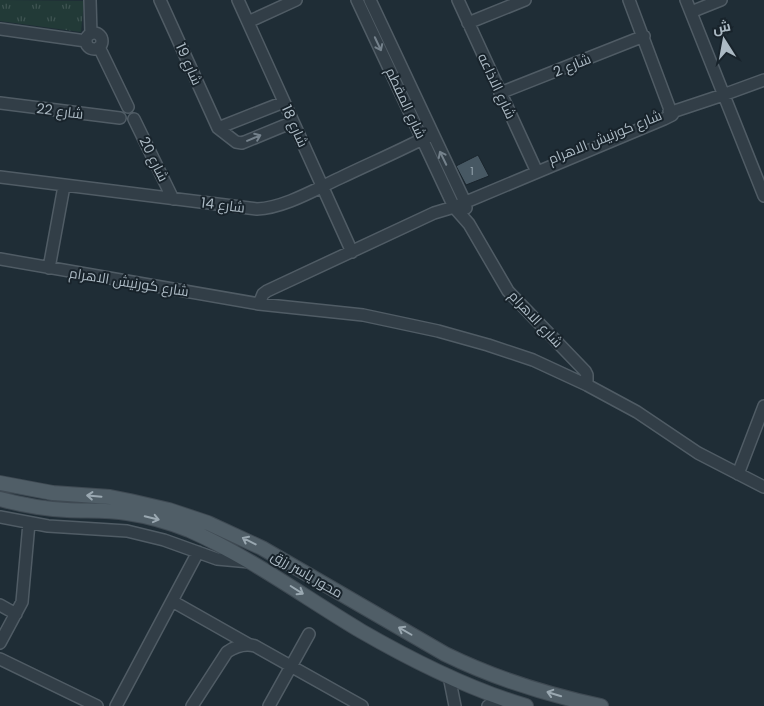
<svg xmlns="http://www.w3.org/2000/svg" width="764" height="706" font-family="Poppins,Cairo,sans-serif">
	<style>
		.grass { fill: url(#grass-tufts) }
		.building { fill: #475863; stroke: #1a252d }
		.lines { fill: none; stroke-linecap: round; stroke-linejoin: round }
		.minor-casing { stroke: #505c65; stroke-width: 14 }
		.major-casing { stroke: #3f4a53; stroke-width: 16 }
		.minor { stroke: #323e47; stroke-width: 11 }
		.major { stroke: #505e67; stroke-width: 14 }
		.oneway { stroke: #75828c }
		.oneway2 { stroke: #9aa8b1 }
		.labels { text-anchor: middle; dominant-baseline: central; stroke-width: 4; stroke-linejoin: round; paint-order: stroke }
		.number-label { font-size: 11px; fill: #93a2ac }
		.street-label { font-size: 14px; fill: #acbac4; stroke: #18232b }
	</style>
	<defs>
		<pattern id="grass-tufts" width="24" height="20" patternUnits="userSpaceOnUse" patternTransform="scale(1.25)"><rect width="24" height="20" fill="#223a37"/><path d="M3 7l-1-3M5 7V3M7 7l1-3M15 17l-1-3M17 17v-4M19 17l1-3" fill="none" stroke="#3f5452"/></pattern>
	</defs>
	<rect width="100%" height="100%" fill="#1f2d36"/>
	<path class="grass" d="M 0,0 L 84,1 L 81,32 L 0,21 Z"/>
	<path class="building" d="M 478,155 L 489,176 L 466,185 L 456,166 Z"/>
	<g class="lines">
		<defs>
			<path id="minor" d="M 90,0 L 91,34
				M 160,0 L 218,128 L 236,142 L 242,143 L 293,122
				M 238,0 L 352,252
				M 357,0 L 454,207 L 469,224 L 508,291 L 585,371 L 587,375 L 587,385
				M 370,0 L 465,202 L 466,208
				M 458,0 L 537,172
				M 629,0 L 672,115
				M 686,0 L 764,196
				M 691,12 L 721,0
				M 248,22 L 296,0
				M 468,23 L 525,0
				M 0,29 L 86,41
				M86 41a8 8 0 1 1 16 0a8 8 0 1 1-16 0Z
				M 99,47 L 128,107
				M 500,93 L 644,36
				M 0,103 L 120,118
				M 669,111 L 675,111 L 723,95 L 764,80
				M 134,119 L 173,199
				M 218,128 L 284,102
				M 0,177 L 257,209 C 284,208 316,189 340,178 C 371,163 402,150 432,134
				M 0,259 L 259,304 L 363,315 L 438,331 L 488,345 L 533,360 L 587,385 L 637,412 L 698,453 L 764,487
				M 49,268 L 64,186
				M 259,304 L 263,294 L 267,291 L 434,213 L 454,207 L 664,119 L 672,115 L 675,111
				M 738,474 L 764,406
				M 0,517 L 48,526 L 127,531 L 164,540 L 217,559 L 250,562
				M 172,601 L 248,644
				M 0,605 L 16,614
				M 0,643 L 22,602 L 29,523
				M 0,659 L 97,706
				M 449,676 L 455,706
				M 116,706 L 198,552
				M 192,706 L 227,652 C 236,646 245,643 255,646 L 362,706
				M 269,706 L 309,634
				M 488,706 L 503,699"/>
			<path id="major" d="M 0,483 L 53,493 L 110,497 L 130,501 L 169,510 L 208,523 L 262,548 L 445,654 C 494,678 548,695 601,706
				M 0,499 C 22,505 44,509 67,510 C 87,511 107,510 127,513 C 148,516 169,522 189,530 C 250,557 304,597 361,631 C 413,661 469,689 526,706"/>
		</defs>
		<use href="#minor" class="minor-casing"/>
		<use href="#major" class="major-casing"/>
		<use href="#minor" class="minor"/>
		<use href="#major" class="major"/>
	</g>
	<defs><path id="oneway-shaft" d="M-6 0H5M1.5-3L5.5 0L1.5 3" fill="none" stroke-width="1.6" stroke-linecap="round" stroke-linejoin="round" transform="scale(1.25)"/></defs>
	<g class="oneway">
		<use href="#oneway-shaft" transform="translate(378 44) rotate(65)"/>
		<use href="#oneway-shaft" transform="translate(254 138) rotate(-23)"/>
		<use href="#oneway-shaft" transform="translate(443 158) rotate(-116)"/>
	</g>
	<g class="oneway2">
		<use href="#oneway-shaft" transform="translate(94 496) rotate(-175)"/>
		<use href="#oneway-shaft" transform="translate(152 518) rotate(14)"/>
		<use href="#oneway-shaft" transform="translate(249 541) rotate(-153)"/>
		<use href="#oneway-shaft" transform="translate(297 590) rotate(32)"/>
		<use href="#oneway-shaft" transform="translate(405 631) rotate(-150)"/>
		<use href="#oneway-shaft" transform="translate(554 694) rotate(-163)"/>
	</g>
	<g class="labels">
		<g class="number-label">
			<text x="472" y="171">1</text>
		</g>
		<g class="street-label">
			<text transform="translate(189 64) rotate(66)">شارع 19</text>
			<text transform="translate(572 65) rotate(-22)">شارع 2</text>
			<text transform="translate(497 86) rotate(65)">شارع الاذاعه</text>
			<text transform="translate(406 103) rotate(65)">شارع المقطم</text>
			<text transform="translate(60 111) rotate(7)">شارع 22</text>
			<text transform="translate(295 126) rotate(66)">شارع 18</text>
			<text transform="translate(605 137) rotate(-22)">شارع كورنيش الاهرام</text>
			<text transform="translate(154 159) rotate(64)">شارع 20</text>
			<text transform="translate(223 205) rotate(7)">شارع 14</text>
			<text transform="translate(129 282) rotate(9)">شارع كورنيش الاهرام</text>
			<text transform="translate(536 319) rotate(47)">شارع الاهرام</text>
			<text transform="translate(307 574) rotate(30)">محور ياسر رزق</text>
		</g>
	</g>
	<g transform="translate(724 40) rotate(349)" stroke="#18232b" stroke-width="4" paint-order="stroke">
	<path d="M0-4L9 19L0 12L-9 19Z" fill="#acbac4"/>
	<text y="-8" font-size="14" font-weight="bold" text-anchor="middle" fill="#acbac4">ش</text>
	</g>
</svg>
